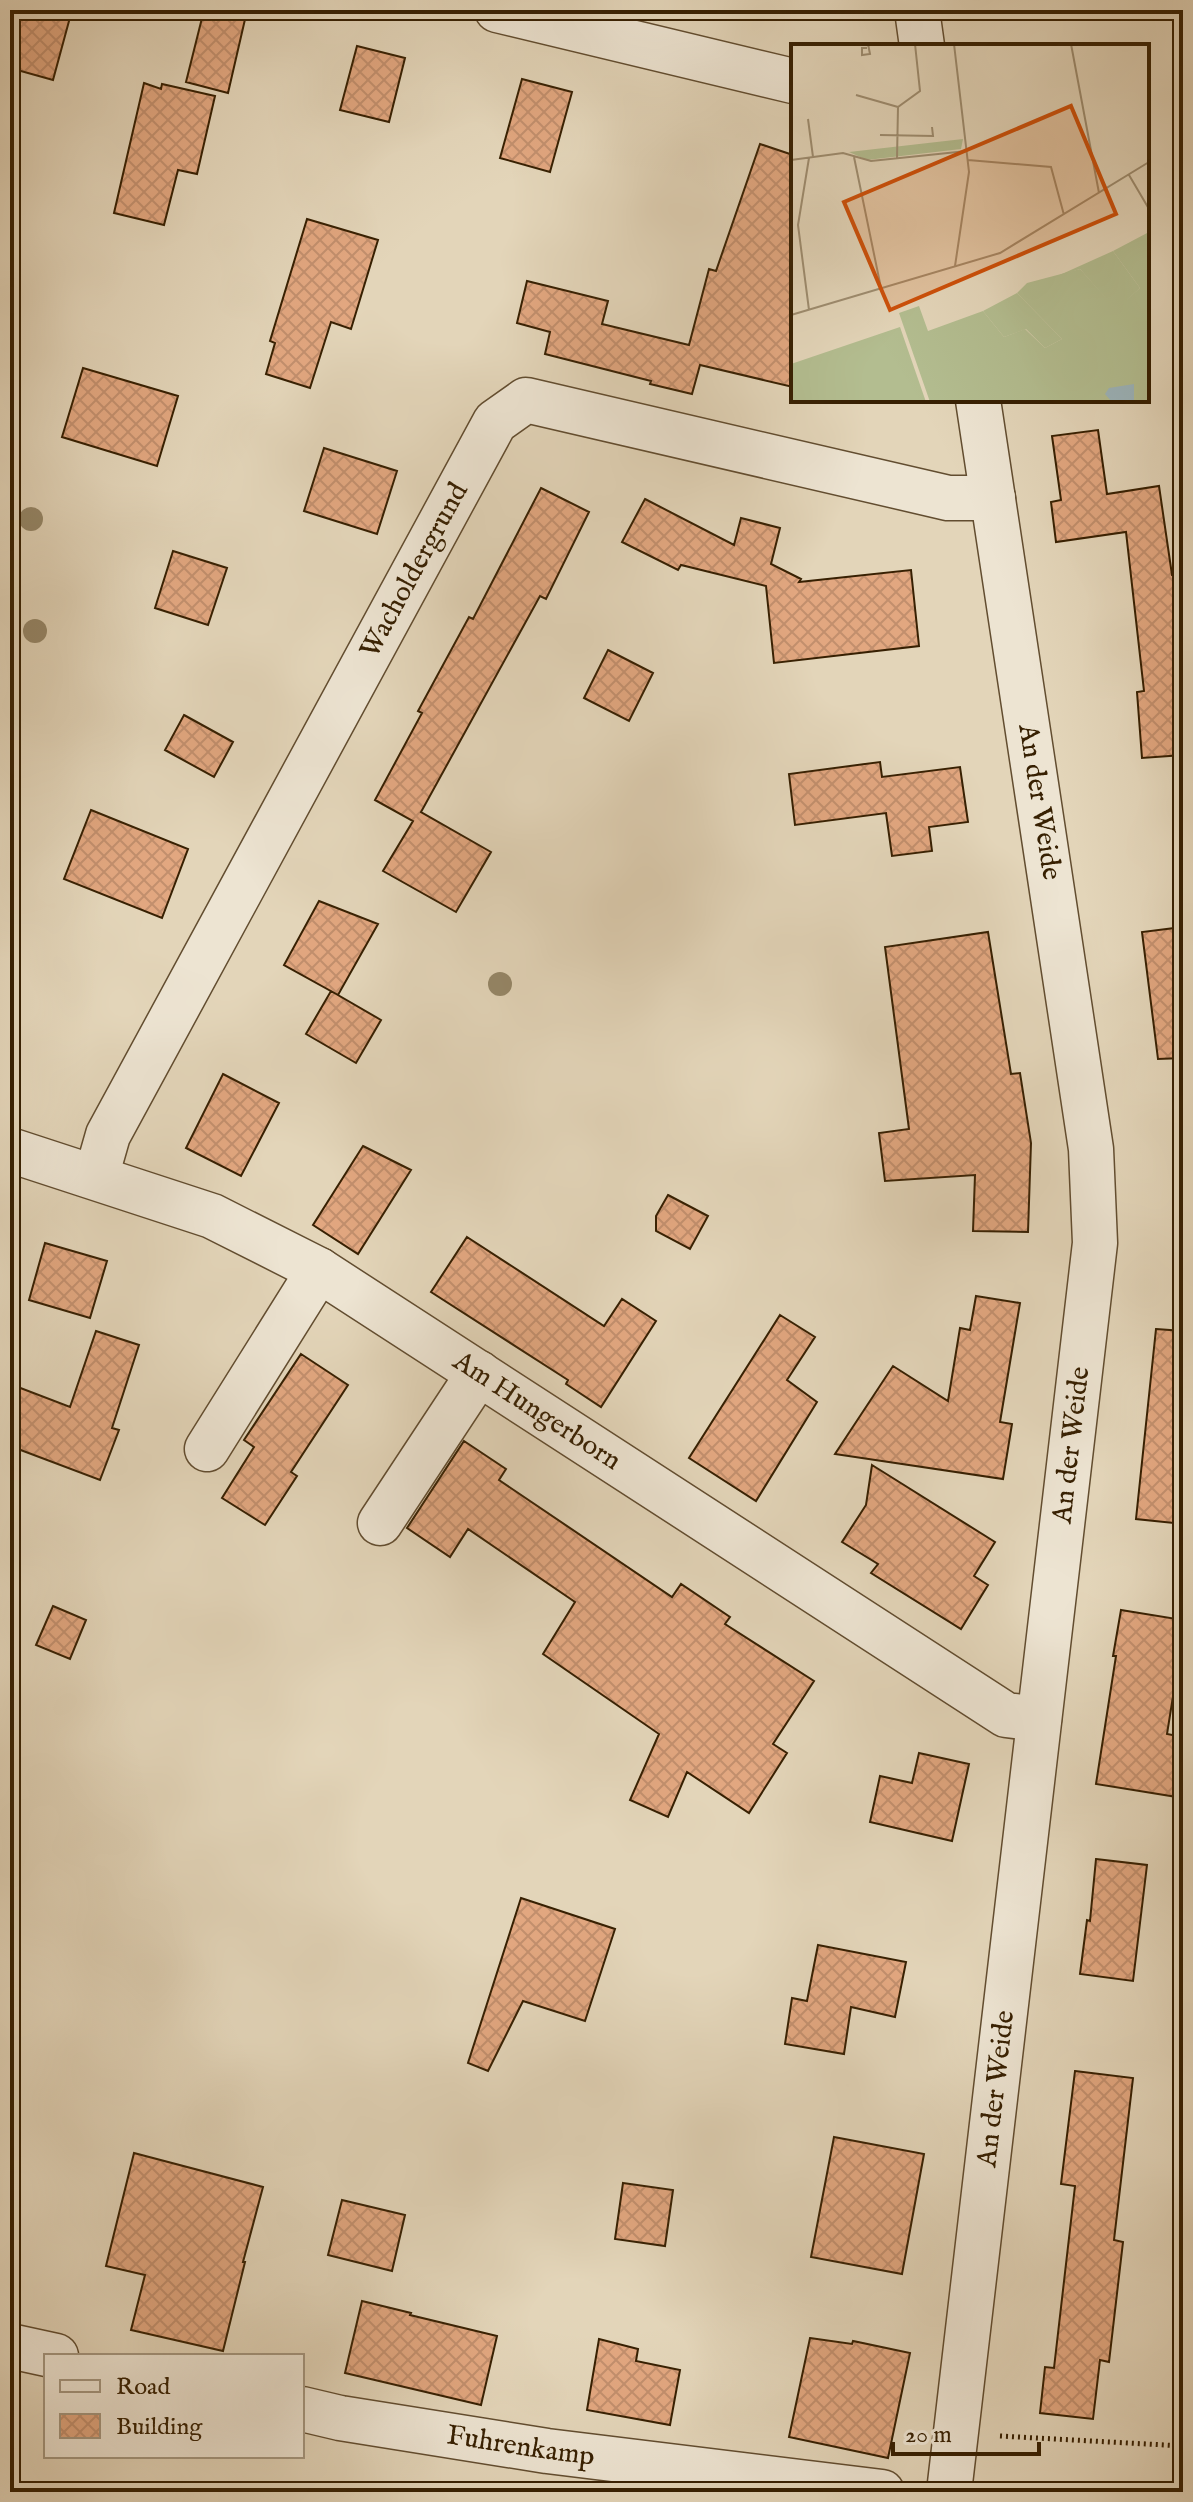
<svg xmlns="http://www.w3.org/2000/svg" width="1193" height="2502" font-family="'IM FELL English',serif">
	<style>
		.building { fill: url(#building-cross-hatch); stroke: #372002; stroke-width: 2 }
		.lines { fill: none; stroke-linecap: round; stroke-linejoin: round }
		.minor-casing { stroke: #624d30; stroke-width: 47 }
		.path { stroke: #372002; stroke-width: 5; stroke-dasharray: 2 4; stroke-linecap: butt }
		.minor { stroke: #ede4d2; stroke-width: 44 }
		.tree { fill: #958768 }
		.labels { text-anchor: middle; dominant-baseline: central; stroke-width: 8; stroke-linejoin: round; paint-order: stroke }
		.street-label { font-size: 28px; fill: #372002; stroke: #ede4d2 }
		.inset-road { fill: none; stroke: #9e8d70; stroke-width: 2 }
		.view { fill: #cd500a; fill-opacity: 0.15; stroke: #cd500a; stroke-width: 4 }
		.inset-edge { fill: none; stroke: #372002; stroke-width: 4 }
	</style>
	<defs>
		<pattern id="building-cross-hatch" width="8" height="8" patternUnits="userSpaceOnUse" patternTransform="scale(2)"><rect width="8" height="8" fill="#e2a780"/><path d="M0 0l8 8M0 8l8-8" fill="none" stroke="#c28f6d"/></pattern>
	</defs>
	<rect width="100%" height="100%" fill="#e3d5b9"/>
	<filter id="stains"><feTurbulence type="fractalNoise" baseFrequency=".0025" numOctaves="4"/><feColorMatrix values="0 0 0 0 .2 0 0 0 0 .09 0 0 0 0 .02 0 0 0 .5 -.17"/></filter>
	<radialGradient id="worn" r=".72"><stop offset=".6" stop-color="#630" stop-opacity="0"/><stop offset="1" stop-color="#630" stop-opacity=".3"/></radialGradient>
	<path class="building" d="M 22,10 L 72,10 L 53,80 L 10,68 L 10,55 Z
		M 204,10 L 225,10 L 246,15 L 228,93 L 186,82 Z
		M 357,46 L 405,58 L 389,122 L 340,110 Z
		M 522,79 L 572,92 L 550,172 L 500,158 Z
		M 144,83 L 161,89 L 162,84 L 215,96 L 197,174 L 178,170 L 164,225 L 114,213 Z
		M 760,144 L 793,155 L 793,387 L 700,365 L 692,394 L 650,384 L 651,381 L 545,354 L 550,332 L 517,323 L 527,281 L 608,301 L 602,324 L 689,345 L 709,269 L 716,271 Z
		M 307,219 L 378,240 L 351,329 L 331,322 L 310,388 L 266,374 L 275,343 L 270,341 Z
		M 83,368 L 178,396 L 157,466 L 62,437 Z
		M 1098,430 L 1107,494 L 1159,486 L 1172,575 L 1183,574 L 1183,755 L 1142,758 L 1137,692 L 1144,691 L 1126,532 L 1056,542 L 1051,502 L 1061,500 L 1052,436 Z
		M 324,448 L 397,471 L 377,534 L 304,511 Z
		M 541,488 L 589,512 L 546,599 L 540,596 L 421,812 L 491,852 L 456,912 L 383,871 L 413,821 L 375,800 L 422,713 L 418,711 L 469,617 L 473,619 Z
		M 645,499 L 734,545 L 741,518 L 780,528 L 771,564 L 801,579 L 799,582 L 911,570 L 919,646 L 774,663 L 766,586 L 681,565 L 678,570 L 622,542 Z
		M 173,551 L 227,568 L 208,625 L 155,608 Z
		M 608,650 L 653,673 L 629,721 L 584,698 Z
		M 184,715 L 233,742 L 214,777 L 165,750 Z
		M 880,762 L 882,777 L 960,767 L 968,822 L 929,827 L 932,851 L 892,856 L 886,813 L 795,825 L 789,774 Z
		M 91,810 L 188,849 L 162,918 L 64,879 Z
		M 319,901 L 378,924 L 338,995 L 284,965 Z
		M 1183,927 L 1183,1058 L 1158,1059 L 1142,932 Z
		M 988,932 L 1011,1074 L 1020,1073 L 1031,1143 L 1028,1232 L 973,1231 L 975,1175 L 885,1181 L 879,1133 L 909,1129 L 885,947 Z
		M 331,991 L 381,1020 L 356,1063 L 306,1034 Z
		M 223,1074 L 279,1103 L 241,1176 L 186,1148 Z
		M 363,1146 L 411,1170 L 358,1254 L 313,1225 Z
		M 668,1195 L 708,1216 L 690,1249 L 656,1231 L 656,1216 Z
		M 467,1237 L 604,1326 L 622,1299 L 656,1321 L 601,1407 L 566,1384 L 568,1380 L 431,1292 Z
		M 45,1243 L 107,1261 L 90,1318 L 29,1300 Z
		M 976,1296 L 1020,1303 L 1000,1422 L 1012,1424 L 1003,1479 L 835,1454 L 893,1366 L 948,1401 L 960,1328 L 970,1330 Z
		M 780,1315 L 815,1337 L 787,1380 L 817,1402 L 756,1501 L 689,1458 Z
		M 1156,1329 L 1183,1331 L 1183,1524 L 1136,1519 Z
		M 96,1331 L 139,1345 L 112,1428 L 119,1430 L 100,1480 L 10,1446 L 10,1384 L 70,1407 Z
		M 301,1354 L 348,1385 L 291,1472 L 297,1476 L 265,1525 L 222,1498 L 254,1447 L 244,1440 Z
		M 464,1441 L 506,1469 L 499,1480 L 672,1597 L 681,1584 L 730,1617 L 725,1624 L 814,1681 L 773,1744 L 787,1753 L 749,1813 L 687,1772 L 668,1817 L 630,1800 L 659,1734 L 543,1654 L 575,1602 L 468,1529 L 450,1557 L 407,1528 Z
		M 872,1465 L 995,1542 L 974,1576 L 988,1585 L 961,1629 L 871,1573 L 878,1564 L 842,1542 L 866,1505 Z
		M 53,1606 L 86,1620 L 70,1659 L 36,1645 Z
		M 1121,1610 L 1183,1620 L 1183,1634 L 1167,1734 L 1183,1737 L 1183,1798 L 1096,1784 L 1116,1656 L 1113,1656 Z
		M 919,1753 L 969,1764 L 952,1841 L 870,1822 L 880,1776 L 912,1783 Z
		M 1096,1859 L 1147,1865 L 1133,1981 L 1080,1974 L 1087,1920 L 1090,1921 Z
		M 521,1898 L 615,1929 L 585,2021 L 523,2001 L 488,2071 L 468,2063 Z
		M 818,1945 L 906,1962 L 895,2017 L 851,2007 L 844,2054 L 785,2044 L 792,1998 L 807,2001 Z
		M 1075,2071 L 1133,2078 L 1114,2240 L 1123,2242 L 1109,2362 L 1100,2360 L 1093,2419 L 1040,2413 L 1045,2367 L 1054,2368 L 1075,2186 L 1061,2184 Z
		M 834,2137 L 924,2154 L 902,2274 L 811,2257 Z
		M 134,2153 L 263,2187 L 243,2262 L 245,2262 L 223,2351 L 131,2330 L 145,2275 L 106,2266 Z
		M 623,2183 L 673,2190 L 665,2246 L 615,2239 Z
		M 342,2200 L 405,2215 L 392,2271 L 328,2255 Z
		M 362,2301 L 411,2313 L 410,2315 L 497,2336 L 481,2405 L 345,2373 Z
		M 810,2338 L 852,2344 L 853,2341 L 910,2353 L 888,2458 L 789,2437 Z
		M 599,2339 L 638,2349 L 636,2361 L 680,2370 L 670,2425 L 587,2410 Z"/>
	<g class="lines">
		<defs>
			<g id="minor">
				<path d="M 497,10 L 793,81"/>
				<path d="M 917,10 L 922,46"/>
				<path id="s1" d="M 10,1150 L 212,1216 L 319,1270 L 1006,1715 L 1039,1719"/>
				<path id="s2" d="M 96,1177 L 108,1135 L 495,422 L 526,400 L 948,498 L 993,498"/>
				<path d="M 207,1449 L 319,1270"/>
				<path d="M 380,1523 L 479,1373"/>
				<path d="M 10,2346 L 56,2356"/>
				<path id="s3" d="M 302,2409 L 340,2418 L 547,2451 L 882,2492"/>
				<path id="s4" d="M 949,2492 L 1095,1243 L 1091,1149 L 978,400"/>
			</g>
		</defs>
		<use href="#minor" class="minor-casing"/>
		<path class="path" d="M 1000,2436 L 1183,2446"/>
		<use href="#minor" class="minor"/>
	</g>
	<g class="tree">
		<circle cx="31" cy="519" r="12"/>
		<circle cx="35" cy="631" r="12"/>
		<circle cx="500" cy="984" r="12"/>
	</g>
	<g class="labels">
		<g class="street-label">
			<text stroke="none"><textPath href="#s2" startOffset="686">Wacholdergrund</textPath></text>
			<text transform="translate(1039 802) rotate(81)">An der Weide</text>
			<text stroke="none"><textPath href="#s1" startOffset="592">Am Hungerborn</textPath></text>
			<text stroke="none"><textPath href="#s4" startOffset="1054">An der Weide</textPath></text>
			<text stroke="none"><textPath href="#s4" startOffset="406">An der Weide</textPath></text>
			<text stroke="none"><textPath href="#s3" startOffset="222">Fuhrenkamp</textPath></text>
		</g>
	</g>
	<g transform="translate(791 44)">
		<rect width="358" height="358" fill="#e3d5b9"/>
		<path d="M 358,188 L 358,358 L 139,358 L 108,269 L 128,262 L 137,287 L 192,267 L 213,293 L 234,285 L 254,304 L 271,295 L 226,249 L 236,239 L 289,225 L 325,265 L 349,244 L 322,207 ZM 109,283 L 135,358 L 0,358 L 0,320 Z" fill="#b3bd90"/>
		<path d="M 322,207 L 349,244 L 325,266 L 289,225 L 262,234 Z" fill="#b3bd90"/>
		<path d="M 172,95 L 170,105 L 76,116 L 58,108 Z" fill="#b3bd90"/>
		<path d="M 226,249 L 271,295 L 254,304 L 235,285 L 213,293 L 192,267 Z" fill="#b3bd90"/>
		<path d="M 343,340 L 343,358 L 321,358 L 314,350 L 318,344 Z" fill="#9cb5bc"/>
		<path class="inset-road" d="M 163,0 L 178,128 L 164,222M 280,0 L 308,149M 76,4 L 71,4 L 71,11 L 79,10 L 77,0M 65,51 L 107,63M 17,75 L 22,113M 89,91 L 142,92 L 141,83M 63,113 L 90,244M 106,115 L 107,63 L 129,47 L 124,0M 0,116 L 52,109 L 80,117 L 176,107M 177,116 L 260,123 L 273,171M 338,131 L 358,165M 18,266 L 7,181 L 18,114M 0,271 L 209,209 L 358,118"/>
		<path class="view" d="M 280,62 L 325,170 L 99,266 L 53,158 Z"/>
		<rect width="358" height="358" class="inset-edge"/>
	</g>
	<rect width="1193" height="2502" fill="none" stroke="#e3d5b9" stroke-width="40"/>
	<rect x="12" y="12" width="1169" height="2478" fill="none" stroke="#372002" stroke-width="4"/>
	<rect x="20" y="20" width="1153" height="2462" fill="none" stroke="#372002" stroke-width="2"/>
	<rect x="44" y="2354" width="260" height="104" fill="#ede4d2" stroke="#a4967f" stroke-width="2"/>
	<rect x="60" y="2380" width="40" height="12" fill="#ede4d2" stroke="#a4967f" stroke-width="2"/>
	<text x="116" y="2394" font-size="24" fill="#372002">Road</text>
	<rect x="60" y="2414" width="40" height="24" fill="url(#building-cross-hatch)" stroke="#a4967f" stroke-width="2"/>
	<text x="116" y="2434" font-size="24" fill="#372002">Building</text>
	<path d="M893 2442v12h146v-12" fill="none" stroke="#372002" stroke-width="4"/>
	<text x="905" y="2442" font-size="24" fill="#372002" stroke="#ede4d2" stroke-width="6" paint-order="stroke">20 m</text>
	<rect width="100%" height="100%" filter="url(#stains)"/>
	<rect width="100%" height="100%" fill="url(#worn)"/>
</svg>
